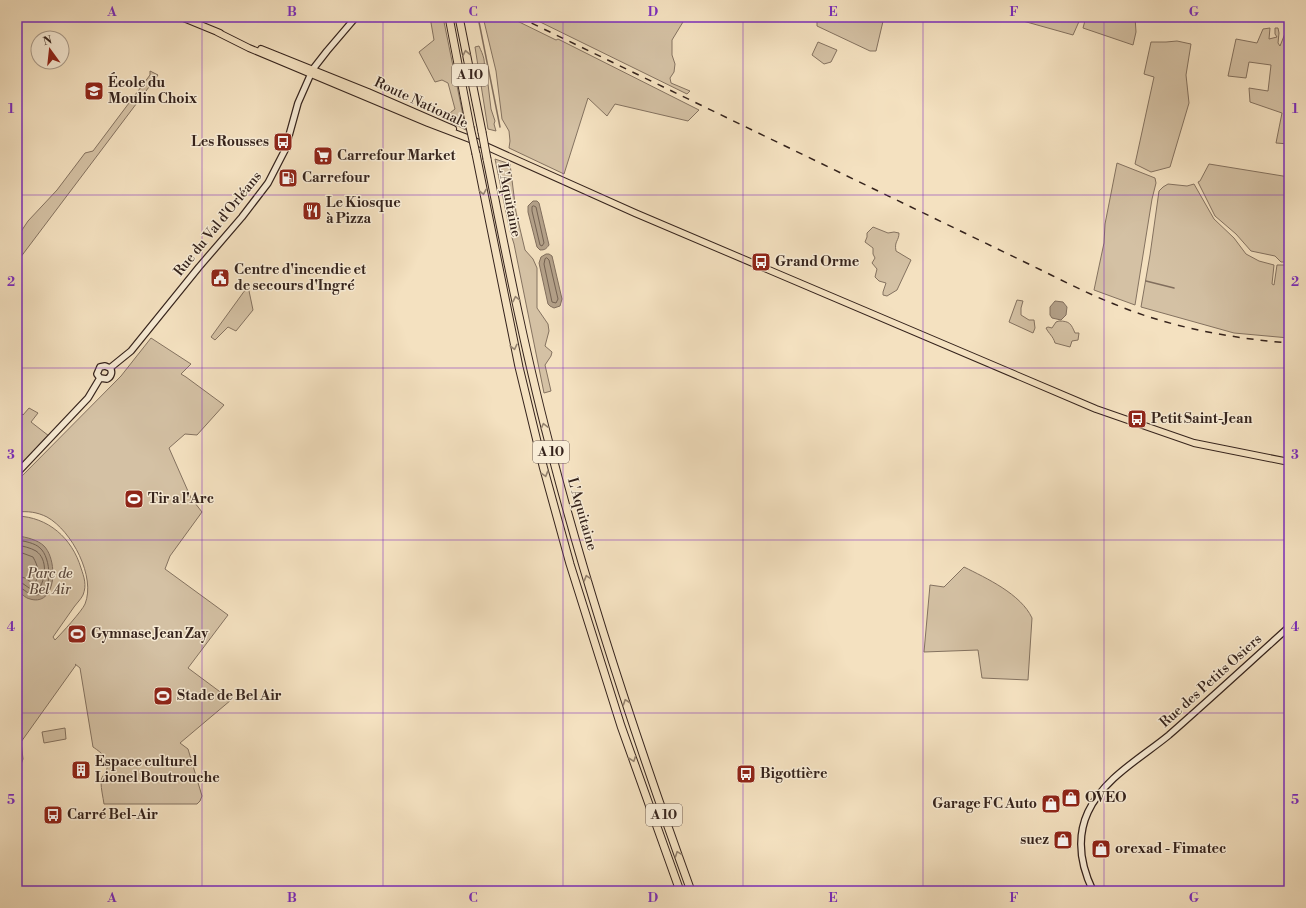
<svg xmlns="http://www.w3.org/2000/svg" width="1306" height="908" font-family="'Libre Bodoni',serif">
	<style>
		.green { fill: #d4c1a4; stroke: #847260 }
		.water { fill: #b3a088; stroke: #816e5d }
		.lines { fill: none; stroke-linecap: round; stroke-linejoin: round }
		.shore { stroke: #746252; stroke-width: 1 }
		.stream { stroke: #816e5d; stroke-width: 1.5 }
		.secondary-casing { stroke: #35231c; stroke-width: 8 }
		.primary-casing { stroke: #35231c; stroke-width: 8 }
		.highway-casing { stroke: #35231c; stroke-width: 9 }
		.secondary { stroke: #f8ecd6; stroke-width: 5.5 }
		.primary { stroke: #f4e1c0; stroke-width: 6 }
		.highway { stroke: #f4e1c0; stroke-width: 7 }
		.rail { stroke: #35231c; stroke-width: 1.5; stroke-dasharray: 7 7; stroke-linecap: butt }
		.highway-bridge-casing { stroke: #35231c; stroke-width: 9; stroke-linecap: butt }
		.highway-bridge { stroke: #f4e1c0; stroke-width: 7 }
		.oneway { stroke: #94826e }
		.grid { fill: none; stroke: #7b2cbf; stroke-width: 1; stroke-opacity: 0.55 }
		.labels { text-anchor: middle; dominant-baseline: central; stroke-width: 3; stroke-linejoin: round; paint-order: stroke }
		.shield { fill: #f8ecd6; stroke: #705f54; stroke-width: 1 }
		.shield-label { font-size: 13px; font-weight: bold; fill: #35231c }
		.poi-label { font-size: 14px; font-weight: bold; fill: #35231c; stroke: #f8ecd6; text-anchor: start }
		.street-label { font-size: 14px; fill: #35231c; stroke: #f8ecd6 }
		.park-label { font-size: 14px; font-style: italic; fill: #5d4a3e; stroke: #f8ecd6 }
		.neatline { fill: none; stroke: #7b2cbf; stroke-width: 1.5 }
		.grid-label { font-size: 13px; text-anchor: middle; font-weight: bold; fill: #7b2cbf }
	</style>
	<rect width="100%" height="100%" fill="#f4e1c0"/>
	<filter id="stains"><feTurbulence type="fractalNoise" baseFrequency=".005" numOctaves="4"/><feColorMatrix values="0 0 0 0 .2 0 0 0 0 .09 0 0 0 0 .02 0 0 0 .5 -.17"/></filter>
	<radialGradient id="worn" r=".72"><stop offset=".6" stop-color="#630" stop-opacity="0"/><stop offset="1" stop-color="#630" stop-opacity=".3"/></radialGradient>
	<path class="green" d="M 430,17 L 443,17 L 466,130 L 450,122 L 450,113 L 455,109 L 448,83 L 442,80 L 435,82 L 419,52 L 434,40 Z
		M 483,17 L 509,17 L 556,40 L 558,39 L 699,110 L 688,121 L 615,104 L 607,116 L 588,98 L 564,174 L 509,148 L 510,141 L 509,131 L 502,119 L 496,71 Z
		M 530,17 L 686,17 L 672,40 L 672,55 L 675,64 L 674,72 L 670,78 L 671,83 L 690,91 L 687,94 Z
		M 818,17 L 884,17 L 876,51 L 870,51 L 817,26 L 817,22 Z
		M 1025,17 L 1081,17 L 1073,35 L 1023,21 Z
		M 1086,17 L 1135,17 L 1136,32 L 1133,45 L 1083,28 Z
		M 1270,28 L 1269,39 L 1277,37 L 1275,34 L 1275,28 L 1278,28 L 1279,33 L 1278,43 L 1280,46 L 1286,31 L 1289,29 L 1289,144 L 1276,143 L 1282,113 L 1250,102 L 1249,88 L 1268,91 L 1271,65 L 1249,62 L 1246,78 L 1228,76 L 1236,39 L 1257,43 L 1263,29 Z
		M 1177,41 L 1191,44 L 1186,75 L 1189,103 L 1170,167 L 1151,172 L 1135,164 L 1154,77 L 1144,74 L 1151,42 L 1166,42 Z
		M 818,42 L 837,50 L 831,62 L 824,64 L 812,55 Z
		M 479,46 C 483,55 487,63 482,71 L 488,84 L 491,109 L 495,121 L 494,124 L 496,131 L 488,129 L 475,47 Z
		M 150,71 L 158,75 L 17,262 L 17,240 L 20,233 L 28,221 L 57,190 L 85,153 L 93,151 L 150,75 Z
		M 495,159 L 510,164 L 516,212 L 525,250 L 533,259 L 537,268 L 537,308 L 548,324 L 549,331 L 545,346 L 552,352 L 551,356 L 545,365 L 551,391 L 544,393 L 514,244 L 510,231 Z
		M 1117,163 L 1155,178 L 1156,183 L 1152,199 L 1135,305 L 1094,290 L 1104,243 L 1105,224 Z
		M 1209,164 L 1289,177 L 1289,262 L 1281,262 L 1275,256 L 1251,251 L 1236,234 L 1215,216 L 1198,182 L 1200,181 Z
		M 1168,184 L 1187,186 L 1194,184 L 1214,219 L 1234,238 L 1246,254 L 1259,261 L 1274,265 L 1272,284 L 1274,285 L 1277,265 L 1289,265 L 1289,338 L 1234,333 L 1141,307 L 1150,255 L 1159,191 L 1163,187 Z
		M 873,227 L 888,233 L 894,232 L 899,233 C 899,241 894,241 896,251 L 911,260 L 897,290 L 887,296 L 883,295 L 883,292 L 886,283 L 879,281 L 875,277 L 877,269 L 872,263 L 875,258 L 873,254 L 873,248 L 865,242 L 867,237 L 867,233 Z
		M 248,286 L 253,310 L 236,331 L 228,327 L 215,340 L 211,337 Z
		M 1017,300 L 1023,301 L 1021,308 L 1021,315 L 1029,320 L 1034,320 L 1035,328 L 1033,333 L 1009,322 Z
		M 1059,321 C 1070,321 1071,324 1075,333 L 1079,333 L 1078,340 L 1072,341 L 1070,347 L 1055,343 C 1053,336 1049,334 1046,328 L 1048,327 L 1052,328 L 1056,322 Z
		M 151,338 L 191,364 L 181,374 L 186,377 L 224,405 L 197,435 L 185,434 L 169,448 L 191,498 L 202,512 L 170,556 L 165,569 L 228,615 L 188,668 L 231,700 L 180,743 L 188,749 L 202,796 L 200,801 L 197,804 L 104,804 C 103,797 101,789 101,782 C 101,778 103,776 105,773 C 112,761 102,753 93,747 L 80,668 L 75,664 L 76,665 L 21,742 L 23,759 L 17,775 L 17,516 C 48,517 72,538 81,568 C 84,577 87,585 83,595 C 81,599 77,603 74,607 C 67,617 60,627 53,637 L 55,640 C 61,634 82,611 85,604 C 96,577 72,531 47,517 C 37,512 28,511 17,512 L 17,481 L 121,376 Z
		M 29,408 L 38,413 L 31,422 L 49,436 L 17,470 L 17,410 L 23,415 Z
		M 964,567 C 986,578 1021,594 1032,618 L 1028,680 L 982,678 L 978,650 L 924,652 L 930,585 L 944,587 Z
		M 65,728 L 66,739 L 44,743 L 42,732 Z"/>
	<path class="water" d="M 533,201 L 537,201 L 539,203 L 549,245 C 546,249 545,250 540,250 L 537,247 L 528,212 L 528,206 Z
		M 546,254 L 549,254 L 552,256 L 562,299 L 560,306 L 554,308 L 550,306 L 548,304 L 539,263 L 541,257 Z
		M 1055,301 L 1063,302 L 1067,307 L 1066,315 L 1061,320 L 1052,318 L 1050,315 L 1050,307 Z
		M 18,536 C 26,537 38,540 44,546 C 58,560 57,607 30,599 C 25,598 21,593 17,590 Z"/>
	<g class="lines">
		<path class="shore" d="M 534,206 L 536,207 L 544,243 L 542,246 L 540,245 L 532,211 L 532,207 Z
			M 547,258 L 549,260 L 558,299 L 556,303 L 552,302 L 544,264 L 545,259 Z
			M 17,540 C 24,541 35,543 40,548 C 51,557 54,594 36,595 C 28,596 25,588 17,587
			M 17,545 C 23,546 31,548 36,551 C 48,559 46,580 38,590 L 32,590 L 22,583 L 17,582
			M 17,551 L 33,557 C 38,566 41,575 34,584 L 25,578 L 17,576"/>
		<path class="stream" d="M 478,17 L 500,127
			M 1146,281 L 1174,288"/>
		<defs>
			<path id="secondary" d="M 110,368 L 131,351 L 199,267 L 242,217 L 268,183 L 285,150 L 298,103 L 313,69 L 327,51 L 356,17
				M 100,378 L 97,374 L 100,367 L 105,366 L 110,368
				M 100,378 L 107,379 C 111,377 113,372 110,368
				M 17,473 L 88,398 L 100,378
				M 1093,891 C 1081,866 1076,838 1088,812 C 1104,778 1141,758 1169,735 C 1209,700 1249,663 1289,627"/>
			<path id="primary" d="M 181,17 L 220,33
				M 217,32 L 249,48 L 428,123 L 470,139 L 635,213 L 1096,409 L 1194,443 L 1289,462
				M 261,49 L 368,92 L 453,129"/>
			<path id="highway" d="M 449,17 L 470,127
				M 459,17 L 482,132
				M 476,154 L 519,367 L 543,466 L 570,564 L 621,726 L 680,891
				M 487,159 C 507,260 527,362 554,462 C 592,607 640,750 691,891"/>
		</defs>
		<use href="#secondary" class="secondary-casing"/>
		<use href="#primary" class="primary-casing"/>
		<use href="#highway" class="highway-casing"/>
		<use href="#secondary" class="secondary"/>
		<use href="#primary" class="primary"/>
		<use href="#highway" class="highway"/>
		<path class="rail" d="M 519,17 L 1041,270 C 1065,282 1089,294 1114,304 C 1169,327 1229,338 1289,343"/>
		<defs>
			<path id="highway-bridge" d="M 470,127 L 476,154
				M 482,132 L 487,159"/>
		</defs>
		<use href="#highway-bridge" class="highway-bridge-casing"/>
		<use href="#highway-bridge" class="highway-bridge"/>
	</g>
	<defs><path id="oneway-chevron" d="M-2-3.5L2.5 0L-2 3.5" fill="none" stroke-width="1.6" stroke-linecap="round" stroke-linejoin="round"/></defs>
	<g class="oneway">
		<use href="#oneway-chevron" transform="translate(466 53) rotate(-101)"/>
		<use href="#oneway-chevron" transform="translate(483 192) rotate(79)"/>
		<use href="#oneway-chevron" transform="translate(516 299) rotate(-102)"/>
		<use href="#oneway-chevron" transform="translate(514 347) rotate(77)"/>
		<use href="#oneway-chevron" transform="translate(544 426) rotate(-104)"/>
		<use href="#oneway-chevron" transform="translate(545 474) rotate(74)"/>
		<use href="#oneway-chevron" transform="translate(587 578) rotate(-106)"/>
		<use href="#oneway-chevron" transform="translate(626 702) rotate(-109)"/>
		<use href="#oneway-chevron" transform="translate(633 759) rotate(71)"/>
		<use href="#oneway-chevron" transform="translate(678 854) rotate(-110)"/>
	</g>
	<path class="grid" d="M 202,17 L 202,891M 383,17 L 383,891M 563,17 L 563,891M 743,17 L 743,891M 923,17 L 923,891M 1104,17 L 1104,891M 17,195 L 1289,195M 17,368 L 1289,368M 17,540 L 1289,540M 17,713 L 1289,713"/>
	<defs>
		<symbol id="school-square" viewBox="-11 -11 22 22"><rect x="-9" y="-9" width="18" height="18" rx="4" fill="#8f2418" stroke="#f8ecd6"/><path d="M0-5L7-2L0 1L-7-2ZM-4 1L0 2.5L4 1V4Q0 6-4 4Z" fill="#fff"/></symbol>
		<symbol id="bus-square" viewBox="-11 -11 22 22"><rect x="-9" y="-9" width="18" height="18" rx="4" fill="#8f2418" stroke="#f8ecd6"/><path d="M-5-6H5V4H4V6H2V4H-2V6H-4V4H-5ZM-3.5-4V0h7V-4ZM-3.5 1.2v1.5H-2V1.2ZM2 1.2v1.5H3.5V1.2Z" fill="#fff"/></symbol>
		<symbol id="supermarket-square" viewBox="-11 -11 22 22"><rect x="-9" y="-9" width="18" height="18" rx="4" fill="#8f2418" stroke="#f8ecd6"/><path d="M-6-5.5h2.5l.6 2H6L4.5 2H-2.5L-4.4-4H-6ZM-1.5 3.2a1.3 1.3 0 1 0 .1 0ZM3 3.2a1.3 1.3 0 1 0 .1 0Z" fill="#fff"/></symbol>
		<symbol id="fuel-square" viewBox="-11 -11 22 22"><rect x="-9" y="-9" width="18" height="18" rx="4" fill="#8f2418" stroke="#f8ecd6"/><path d="M-5.5-6h7V0h2V4h1.3V-2.5L3-4.5l.8-.8L6-3V5H2.5V1h-1V6h-7ZM-4.2-4.7v3.2H.2V-4.7Z" fill="#fff"/></symbol>
		<symbol id="restaurant-square" viewBox="-11 -11 22 22"><rect x="-9" y="-9" width="18" height="18" rx="4" fill="#8f2418" stroke="#f8ecd6"/><path d="M-5-6h1v4h1v-4h1v4h1v-4h1v5L-1.5 .5V6h-2V.5L-5-1ZM5-6V6H3V1.5H1.5Q1.5-4 5-6Z" fill="#fff"/></symbol>
		<symbol id="civic-square" viewBox="-11 -11 22 22"><rect x="-9" y="-9" width="18" height="18" rx="4" fill="#8f2418" stroke="#f8ecd6"/><path d="M-.6-6.5H3V-4.5H.6V-3L4-1V1h2V6H-6V1h2V-1L-.6-3ZM-1.2 2.5V6h2.4V2.5Z" fill="#fff"/></symbol>
		<symbol id="stadium-square" viewBox="-11 -11 22 22"><rect x="-9" y="-9" width="18" height="18" rx="4" fill="#8f2418" stroke="#f8ecd6"/><path d="M0-5a6.5 5 0 1 0 0 10a6.5 5 0 1 0 0-10ZM-3.5-1.8h7v3.6h-7Z" fill="#fff"/></symbol>
		<symbol id="building-square" viewBox="-11 -11 22 22"><rect x="-9" y="-9" width="18" height="18" rx="4" fill="#8f2418" stroke="#f8ecd6"/><path d="M-4-6H4V6H1V3H-1V6H-4ZM-2.5-4.3h1.7v1.8h-1.7ZM.8-4.3h1.7v1.8H.8ZM-2.5-1h1.7V.8h-1.7ZM.8-1h1.7V.8H.8Z" fill="#fff"/></symbol>
		<symbol id="shop-square" viewBox="-11 -11 22 22"><rect x="-9" y="-9" width="18" height="18" rx="4" fill="#8f2418" stroke="#f8ecd6"/><path d="M-5-2.5h2.3a2.7 3.5 0 0 1 5.4 0H5L5.5 6h-11ZM-1.5-2.5h3a1.5 2.3 0 0 0-3 0Z" fill="#fff"/></symbol>
	</defs>
	<g fill-rule="evenodd">
		<use href="#school-square" x="83" y="80" width="22" height="22"/>
		<use href="#bus-square" x="272" y="131" width="22" height="22"/>
		<use href="#supermarket-square" x="312" y="145" width="22" height="22"/>
		<use href="#fuel-square" x="277" y="167" width="22" height="22"/>
		<use href="#restaurant-square" x="301" y="200" width="22" height="22"/>
		<use href="#bus-square" x="750" y="251" width="22" height="22"/>
		<use href="#civic-square" x="209" y="267" width="22" height="22"/>
		<use href="#bus-square" x="1126" y="408" width="22" height="22"/>
		<use href="#stadium-square" x="123" y="488" width="22" height="22"/>
		<use href="#stadium-square" x="66" y="623" width="22" height="22"/>
		<use href="#stadium-square" x="152" y="685" width="22" height="22"/>
		<use href="#building-square" x="70" y="759" width="22" height="22"/>
		<use href="#bus-square" x="735" y="763" width="22" height="22"/>
		<use href="#shop-square" x="1060" y="787" width="22" height="22"/>
		<use href="#shop-square" x="1040" y="793" width="22" height="22"/>
		<use href="#bus-square" x="42" y="804" width="22" height="22"/>
		<use href="#shop-square" x="1052" y="829" width="22" height="22"/>
		<use href="#shop-square" x="1090" y="838" width="22" height="22"/>
	</g>
	<g class="labels">
		<g class="shield">
			<rect x="452" y="64" width="36" height="22" rx="3"/>
			<rect x="533" y="441" width="36" height="22" rx="3"/>
			<rect x="646" y="804" width="36" height="22" rx="3"/>
		</g>
		<g class="shield-label">
			<text x="470" y="75">A 10</text>
			<text x="551" y="452">A 10</text>
			<text x="664" y="815">A 10</text>
		</g>
		<g class="poi-label">
			<text x="108" y="83">École du<tspan x="108" dy="16">Moulin Choix</tspan></text>
			<text x="269" y="142" text-anchor="end">Les Rousses</text>
			<text x="337" y="156">Carrefour Market</text>
			<text x="302" y="178">Carrefour</text>
			<text x="326" y="203">Le Kiosque<tspan x="326" dy="16">à Pizza</tspan></text>
			<text x="775" y="262">Grand Orme</text>
			<text x="234" y="270">Centre d'incendie et<tspan x="234" dy="16">de secours d'Ingré</tspan></text>
			<text x="1151" y="419">Petit Saint-Jean</text>
			<text x="148" y="499">Tir a l'Arc</text>
			<text x="91" y="634">Gymnase Jean Zay</text>
			<text x="177" y="696">Stade de Bel Air</text>
			<text x="95" y="762">Espace culturel<tspan x="95" dy="16">Lionel Boutrouche</tspan></text>
			<text x="760" y="774">Bigottière</text>
			<text x="1085" y="798">OVEO</text>
			<text x="1037" y="804" text-anchor="end">Garage FC Auto</text>
			<text x="67" y="815">Carré Bel-Air</text>
			<text x="1049" y="840" text-anchor="end">suez</text>
			<text x="1115" y="849">orexad - Fimatec</text>
		</g>
		<g class="street-label">
			<text transform="translate(421 103) rotate(25)">Route Nationale</text>
			<text transform="translate(509 200) rotate(79)">L'Aquitaine</text>
			<text transform="translate(218 224) rotate(-51)">Rue du Val d'Orléans</text>
			<text transform="translate(582 514) rotate(74)">L'Aquitaine</text>
			<text transform="translate(1211 681) rotate(-42)">Rue des Petits Osiers</text>
		</g>
		<g class="park-label">
			<text x="50" y="574">Parc de<tspan x="50" dy="16">Bel Air</tspan></text>
		</g>
	</g>
	<rect width="1306" height="908" fill="none" stroke="#f4e1c0" stroke-width="44"/>
	<g transform="translate(50 50) rotate(345)"><circle r="19" fill="#f8ecd6" stroke="#aa9c8c"/>
	<path d="M0-3L7 15L0 10L-7 15Z" fill="#8f2418"/>
	<text y="-6" font-size="11" font-weight="bold" text-anchor="middle" fill="#35231c">N</text>
	</g>
	<rect x="22" y="22" width="1262" height="864" class="neatline"/>
	<g class="grid-label">
		<text x="112" y="16">A</text>
		<text x="292" y="16">B</text>
		<text x="473" y="16">C</text>
		<text x="653" y="16">D</text>
		<text x="833" y="16">E</text>
		<text x="1014" y="16">F</text>
		<text x="1194" y="16">G</text>
		<text x="11" y="113">1</text>
		<text x="1295" y="113">1</text>
		<text x="11" y="286">2</text>
		<text x="1295" y="286">2</text>
		<text x="11" y="459">3</text>
		<text x="1295" y="459">3</text>
		<text x="11" y="631">4</text>
		<text x="1295" y="631">4</text>
		<text x="11" y="804">5</text>
		<text x="1295" y="804">5</text>
		<text x="112" y="902">A</text>
		<text x="292" y="902">B</text>
		<text x="473" y="902">C</text>
		<text x="653" y="902">D</text>
		<text x="833" y="902">E</text>
		<text x="1014" y="902">F</text>
		<text x="1194" y="902">G</text>
	</g>
	<rect width="100%" height="100%" filter="url(#stains)"/>
	<rect width="100%" height="100%" fill="url(#worn)"/>
</svg>
